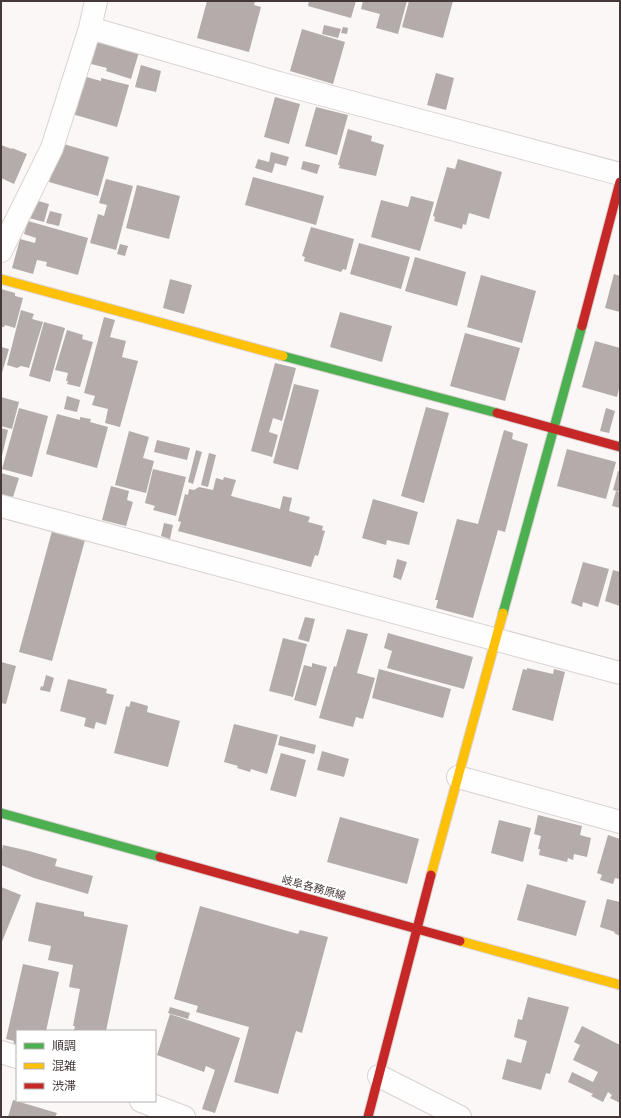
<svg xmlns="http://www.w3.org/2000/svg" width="621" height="1118" font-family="Manrope,'Noto Sans JP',sans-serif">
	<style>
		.building { fill: #b3acab }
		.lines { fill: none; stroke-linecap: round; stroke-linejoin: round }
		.street-casing { stroke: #dad2d1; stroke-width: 24 }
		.fast-casing { stroke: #dad2d1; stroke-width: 11 }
		.slow-casing { stroke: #dad2d1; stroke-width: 11 }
		.jam-casing { stroke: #dad2d1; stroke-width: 11 }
		.street { stroke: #fefefe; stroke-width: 22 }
		.fast { stroke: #4caf50; stroke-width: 9 }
		.slow { stroke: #ffc107; stroke-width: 9 }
		.jam { stroke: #c62828; stroke-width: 9 }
		.labels { text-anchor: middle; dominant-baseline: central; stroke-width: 4; stroke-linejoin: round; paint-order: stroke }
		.street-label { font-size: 11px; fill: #453838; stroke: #fff }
	</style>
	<rect width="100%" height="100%" fill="#fbf7f6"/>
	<path class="building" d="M 207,1 L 255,1 L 254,5 L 261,7 L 249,52 L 197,38 Z
		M 309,1 L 356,1 L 351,18 L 308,6 Z
		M 363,1 L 407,1 L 398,34 L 376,28 L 380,14 L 361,9 Z
		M 409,1 L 453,1 L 443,38 L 402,27 Z
		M 324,25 L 341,29 L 338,38 L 322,34 Z
		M 343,27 L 348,28 L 347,34 L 341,33 Z
		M 302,29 L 345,42 L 333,84 L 290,71 Z
		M 98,41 L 139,52 L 131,79 L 106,71 L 107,68 L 91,64 Z
		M 141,65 L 161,71 L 156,92 L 135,87 Z
		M 436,73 L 454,78 L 446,110 L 427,105 Z
		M 83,76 L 101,81 L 101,78 L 129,85 L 117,127 L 72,114 Z
		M 275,97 L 300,104 L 289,144 L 264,137 Z
		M 316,107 L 348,115 L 337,155 L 305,146 Z
		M 348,129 L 372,136 L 371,141 L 384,145 L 376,176 L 339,168 L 340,165 L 338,165 Z
		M 60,143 L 109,157 L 98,196 L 49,182 Z
		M 1,145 L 12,149 L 12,148 L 27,154 L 14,184 L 1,178 Z
		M 271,152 L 289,157 L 286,166 L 275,163 L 272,173 L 255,168 L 258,159 L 269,162 Z
		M 458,159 L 502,172 L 489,219 L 469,213 L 466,225 L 463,224 L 462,229 L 434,221 L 435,217 L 433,216 L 447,167 L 455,169 Z
		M 303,161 L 320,165 L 317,174 L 301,169 Z
		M 253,177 L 324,196 L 316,225 L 245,205 Z
		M 106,179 L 133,186 L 116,250 L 90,243 L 98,214 L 104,216 L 107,205 L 99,203 Z
		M 137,185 L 180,196 L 169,239 L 126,228 Z
		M 411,196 L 434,202 L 420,251 L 371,237 L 381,200 L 408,207 Z
		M 35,200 L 49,204 L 44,222 L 29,218 Z
		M 50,211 L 62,214 L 59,226 L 46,223 Z
		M 28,221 L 88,238 L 78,275 L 46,266 L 47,262 L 37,260 L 33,274 L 12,268 L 20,239 L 35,243 L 36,238 L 24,234 Z
		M 311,227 L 354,239 L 346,270 L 343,269 L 341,272 L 304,261 L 305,257 L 302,256 Z
		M 359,243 L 410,257 L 401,289 L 350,274 Z
		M 120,244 L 128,246 L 125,256 L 117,254 Z
		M 415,257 L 466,272 L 457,306 L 405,291 Z
		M 614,274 L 620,276 L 620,312 L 605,308 Z
		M 481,275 L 536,291 L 522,343 L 467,327 Z
		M 170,279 L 192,285 L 184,314 L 163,308 Z
		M 1,289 L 15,293 L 15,296 L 23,298 L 15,328 L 5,325 L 4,327 L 1,327 Z
		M 21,310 L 34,314 L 32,319 L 43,322 L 29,368 L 21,366 L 17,368 L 7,365 Z
		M 340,312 L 392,326 L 382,362 L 330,347 Z
		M 104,317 L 115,320 L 110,337 L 126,341 L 122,357 L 138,361 L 120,427 L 105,423 L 108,409 L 92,405 L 95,396 L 84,393 Z
		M 44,322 L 65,328 L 50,382 L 29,376 Z
		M 67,330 L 83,335 L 82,339 L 93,342 L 80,387 L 67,384 L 68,381 L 66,381 L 68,373 L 55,370 Z
		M 465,333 L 520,348 L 505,401 L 450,386 Z
		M 595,341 L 620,348 L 620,385 L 617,397 L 582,387 Z
		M 1,347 L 9,349 L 1,376 Z
		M 275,363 L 296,368 L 282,421 L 273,418 L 269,432 L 278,435 L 272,457 L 251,451 Z
		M 294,384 L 319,390 L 298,470 L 273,463 Z
		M 67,396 L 80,400 L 77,412 L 64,409 Z
		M 1,397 L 19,402 L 12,429 L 1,426 Z
		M 426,407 L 449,413 L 424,503 L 401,496 Z
		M 19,408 L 48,416 L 32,477 L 2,469 Z
		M 606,408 L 615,411 L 609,433 L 600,431 Z
		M 57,414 L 80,420 L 80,417 L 91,419 L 90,422 L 108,427 L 97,468 L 46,454 Z
		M 1,428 L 8,430 L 2,456 L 1,456 Z
		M 504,430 L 513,433 L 512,439 L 528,444 L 505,532 L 498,530 L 473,618 L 436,608 L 438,600 L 435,600 L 457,519 L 478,524 Z
		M 129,431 L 149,437 L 143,458 L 154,461 L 146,493 L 115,485 Z
		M 157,440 L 190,448 L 187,460 L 154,452 Z
		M 567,449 L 616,462 L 606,499 L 557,486 Z
		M 196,450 L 202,452 L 193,484 L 188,482 Z
		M 209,453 L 216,455 L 208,487 L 201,485 Z
		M 153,469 L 186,477 L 176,516 L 153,510 L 155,506 L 145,503 Z
		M 618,471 L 620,472 L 620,492 L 613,490 Z
		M 1,473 L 19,478 L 13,497 L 1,494 Z
		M 224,477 L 236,480 L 231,496 L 280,509 L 283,496 L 292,498 L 289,511 L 310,517 L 308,522 L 323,526 L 322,530 L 325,531 L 318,556 L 315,555 L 311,567 L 178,531 L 181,522 L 178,521 L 185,494 L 188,495 L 189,489 L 194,490 L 199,487 L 213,490 L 216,478 L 223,480 Z
		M 111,486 L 129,491 L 127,500 L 133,502 L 126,526 L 102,520 Z
		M 616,491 L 620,493 L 620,508 L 612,506 Z
		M 373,499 L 418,512 L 409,545 L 387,540 L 386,545 L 362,538 Z
		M 164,523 L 173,525 L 170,539 L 161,536 Z
		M 52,531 L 85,540 L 52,661 L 19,652 Z
		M 397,559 L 407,562 L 401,580 L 393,577 Z
		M 583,562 L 609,569 L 598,607 L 583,602 L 582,607 L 571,603 Z
		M 613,570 L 620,572 L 620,606 L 605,601 Z
		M 305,617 L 315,619 L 309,642 L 298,639 Z
		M 347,629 L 368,634 L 357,673 L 375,678 L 363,719 L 356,717 L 353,727 L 319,718 L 334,666 L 336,667 Z
		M 388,633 L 473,657 L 464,689 L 387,668 L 392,651 L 384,648 Z
		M 283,638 L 307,644 L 293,697 L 269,691 Z
		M 1,662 L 16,666 L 6,704 L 1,703 Z
		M 312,663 L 327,667 L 316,706 L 294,700 L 304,665 L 312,667 Z
		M 527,668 L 553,674 L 554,669 L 565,672 L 553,721 L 512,710 L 523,669 L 527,670 Z
		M 379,669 L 451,689 L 443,718 L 372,698 Z
		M 46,675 L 54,678 L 50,692 L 40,690 L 41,686 L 43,687 Z
		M 68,679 L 107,689 L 106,693 L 114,695 L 106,725 L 96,722 L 94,729 L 84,726 L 86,718 L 60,711 Z
		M 131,701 L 148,706 L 147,712 L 180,721 L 168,767 L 114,753 L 126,706 L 129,707 Z
		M 234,724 L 278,735 L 267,774 L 251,769 L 250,772 L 237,768 L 238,766 L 224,762 Z
		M 280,736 L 316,745 L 314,754 L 278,745 Z
		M 322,751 L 349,759 L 344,777 L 317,770 Z
		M 281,753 L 306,760 L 296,797 L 270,790 Z
		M 538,815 L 582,826 L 580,835 L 591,838 L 587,857 L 574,854 L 573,860 L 568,858 L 567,862 L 539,855 L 540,849 L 538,849 L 541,836 L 534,834 Z
		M 340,817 L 419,839 L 407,884 L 327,862 Z
		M 499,820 L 531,828 L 523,862 L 491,853 Z
		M 608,835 L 620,839 L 620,879 L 615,878 L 613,884 L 600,880 L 602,875 L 597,873 Z
		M 3,845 L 29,851 L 57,859 L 55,866 L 93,876 L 88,894 L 34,878 L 1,865 L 1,855 Z
		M 527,884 L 586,901 L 576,936 L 517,920 Z
		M 1,887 L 21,895 L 1,944 Z
		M 607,899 L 620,902 L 620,936 L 614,933 L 615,932 L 600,927 Z
		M 36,902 L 84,912 L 84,916 L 128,925 L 106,1031 L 74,1031 L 75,1026 L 73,1026 L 80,989 L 69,987 L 73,965 L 48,960 L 51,946 L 28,941 Z
		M 200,906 L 298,934 L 300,930 L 328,937 L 302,1033 L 296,1031 L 278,1094 L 234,1082 L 249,1027 L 196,1012 L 198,1006 L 174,999 Z
		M 23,964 L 59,972 L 46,1031 L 17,1031 L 17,1047 L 13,1046 L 14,1041 L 6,1039 Z
		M 528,997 L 569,1007 L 550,1074 L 546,1073 L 541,1090 L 502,1079 L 507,1059 L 521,1063 L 527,1041 L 514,1037 L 518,1019 L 522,1020 Z
		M 170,1007 L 190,1013 L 188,1019 L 168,1013 Z
		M 170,1014 L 240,1038 L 215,1113 L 202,1109 L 215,1070 L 206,1066 L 204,1072 L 157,1055 Z
		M 582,1026 L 620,1045 L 620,1103 L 610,1098 L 612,1095 L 608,1092 L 603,1102 L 591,1096 L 593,1094 L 568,1082 L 572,1072 L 593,1082 L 598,1072 L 573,1060 L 580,1045 L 574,1042 Z
		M 13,1100 L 57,1113 L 55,1117 L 8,1117 Z"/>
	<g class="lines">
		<defs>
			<path id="street" d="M 90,28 L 279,83 L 620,174
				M 1,251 L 52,148 L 90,28 L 96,1
				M 1,506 L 620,673
				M 458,777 L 620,822
				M 1,1052 L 17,1057
				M 379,1076 L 460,1117
				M 141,1101 L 184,1117"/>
			<path id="fast" d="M 283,356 L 497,413
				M 503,613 L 582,326
				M 1,813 L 160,857"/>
			<path id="slow" d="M 1,279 L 283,356
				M 431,875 L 503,613
				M 460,941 L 620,985"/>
			<path id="jam" d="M 582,326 L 620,182
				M 497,413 L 620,447
				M 160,857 L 460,941
				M 368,1117 L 431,875"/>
		</defs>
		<use href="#street" class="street-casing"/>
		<use href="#fast" class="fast-casing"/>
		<use href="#slow" class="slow-casing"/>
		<use href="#jam" class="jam-casing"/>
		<use href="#street" class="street"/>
		<use href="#fast" class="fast"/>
		<use href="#slow" class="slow"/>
		<use href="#jam" class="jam"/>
	</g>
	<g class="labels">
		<g class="street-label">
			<text transform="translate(314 887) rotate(15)">岐阜各務原線</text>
		</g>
	</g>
	<rect width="621" height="1118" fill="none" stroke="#453838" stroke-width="4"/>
	<rect x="16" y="1030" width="140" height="72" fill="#ffffff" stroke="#b5afaf"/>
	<rect x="24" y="1043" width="20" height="6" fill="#4caf50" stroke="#b5afaf"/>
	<text x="52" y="1050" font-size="12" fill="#453838">順調</text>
	<rect x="24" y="1063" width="20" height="6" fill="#ffc107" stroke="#b5afaf"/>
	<text x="52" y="1070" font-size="12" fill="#453838">混雑</text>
	<rect x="24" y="1083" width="20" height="6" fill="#c62828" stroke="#b5afaf"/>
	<text x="52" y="1090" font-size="12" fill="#453838">渋滞</text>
</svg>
